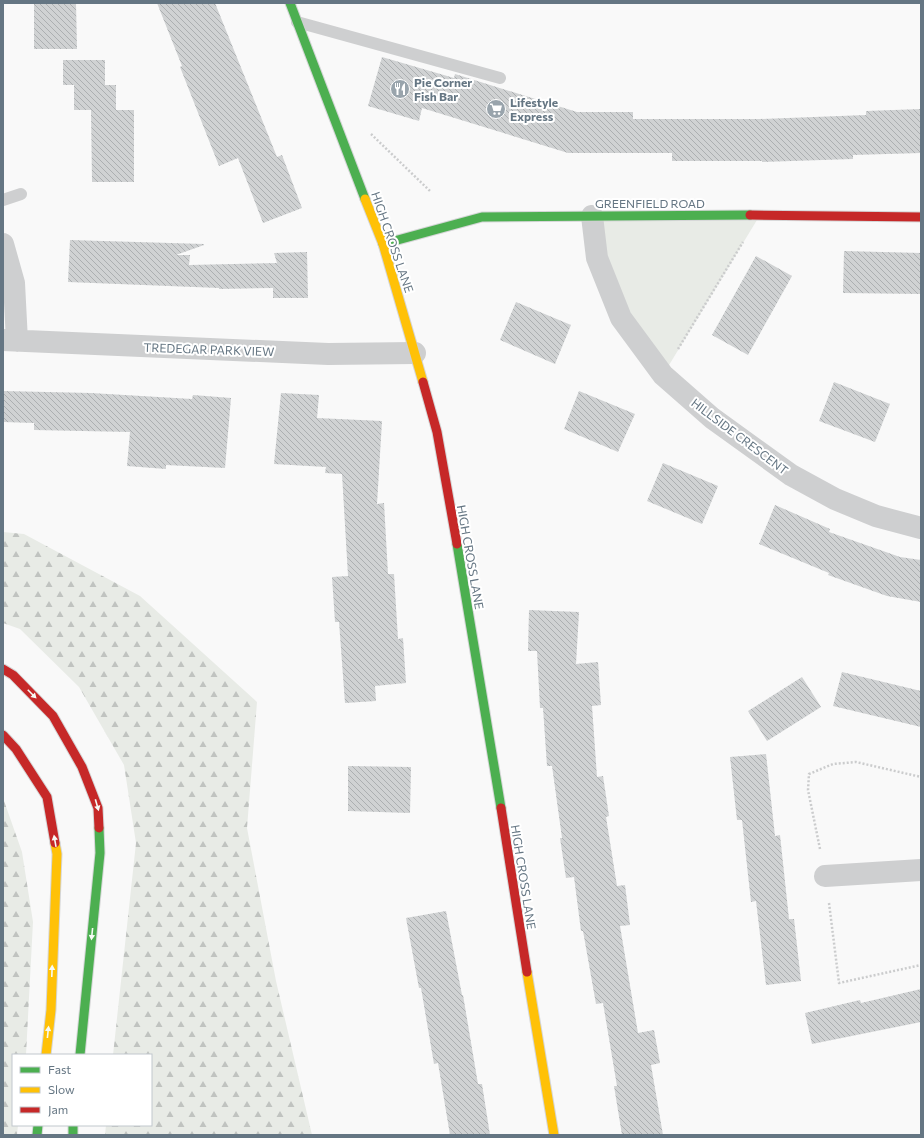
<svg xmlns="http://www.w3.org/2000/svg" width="924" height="1138" font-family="Commissioner,sans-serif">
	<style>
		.green { fill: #e8ebe6 }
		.forest { fill: url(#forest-firs) }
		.building { fill: url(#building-back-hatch) }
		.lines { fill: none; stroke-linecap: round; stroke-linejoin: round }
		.fast-casing { stroke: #d5d6d7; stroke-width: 11 }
		.slow-casing { stroke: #d5d6d7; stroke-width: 11 }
		.jam-casing { stroke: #d5d6d7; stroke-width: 11 }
		.path { stroke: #cbcccd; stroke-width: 2.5; stroke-dasharray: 2 2; stroke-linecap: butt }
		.lane { stroke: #cecfd0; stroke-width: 12 }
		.street { stroke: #cecfd0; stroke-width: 22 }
		.fast { stroke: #4caf50; stroke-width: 9 }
		.slow { stroke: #ffc107; stroke-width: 9 }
		.jam { stroke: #c62828; stroke-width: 9 }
		.oneway { fill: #f6fbf6 }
		.labels { text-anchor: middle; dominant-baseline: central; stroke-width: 4; stroke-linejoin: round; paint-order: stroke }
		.poi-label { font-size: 12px; font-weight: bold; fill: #657683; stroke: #fff; text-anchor: start }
		.street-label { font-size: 12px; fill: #657683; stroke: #fff }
	</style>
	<defs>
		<pattern id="forest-firs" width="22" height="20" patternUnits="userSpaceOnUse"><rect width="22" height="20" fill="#e8ebe6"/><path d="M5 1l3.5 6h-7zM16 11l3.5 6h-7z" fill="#c0c3c0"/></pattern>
		<pattern id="building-back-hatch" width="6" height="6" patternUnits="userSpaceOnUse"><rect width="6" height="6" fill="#d0d2d3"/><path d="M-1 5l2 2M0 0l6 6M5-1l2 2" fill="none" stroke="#acafb1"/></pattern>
	</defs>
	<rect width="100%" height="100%" fill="#f9f9f9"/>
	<path class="green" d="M 760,215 L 663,375 L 621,318 L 592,216 Z"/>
	<path class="forest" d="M 3,532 L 24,534 L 140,596 L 257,702 L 247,828 L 276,981 L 312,1135 L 105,1135 L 106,1125 L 151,1125 L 151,1055 L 113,1055 L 136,843 L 124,765 L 79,687 L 20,629 L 3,623 Z
		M 3,798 L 22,852 L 33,922 L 26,1055 L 13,1055 L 13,1125 L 18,1125 L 17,1135 L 3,1135 Z"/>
	<path class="building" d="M 34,3 L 76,3 L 77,49 L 34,49 Z
		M 157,3 L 215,3 L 277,157 L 282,155 L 302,208 L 263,223 L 238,158 L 219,166 L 180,67 L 182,66 Z
		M 382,57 L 454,78 L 455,74 L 577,112 L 633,112 L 633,119 L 760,119 L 866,115 L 866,111 L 921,109 L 921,153 L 853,155 L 853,159 L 762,162 L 762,161 L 672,161 L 672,153 L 568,153 L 422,108 L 419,121 L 368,106 Z
		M 63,60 L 105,60 L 105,85 L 116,85 L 116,110 L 134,110 L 134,182 L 92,182 L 91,110 L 74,110 L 74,85 L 63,85 Z
		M 70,240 L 204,244 L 204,245 L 176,255 L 190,255 L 189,265 L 277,263 L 274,253 L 307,252 L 308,298 L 273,298 L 273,288 L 219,289 L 219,288 L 68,282 Z
		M 844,251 L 921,253 L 921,294 L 843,293 Z
		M 756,256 L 792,276 L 748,355 L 712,335 Z
		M 516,302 L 571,325 L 555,364 L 500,340 Z
		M 834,382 L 890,404 L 875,442 L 819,421 Z
		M 3,391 L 91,393 L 192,399 L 193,395 L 231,398 L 225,468 L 166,465 L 166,469 L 127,466 L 130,432 L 34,430 L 34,423 L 3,422 Z
		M 579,391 L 635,414 L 618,452 L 564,429 Z
		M 281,393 L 319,395 L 317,418 L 382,421 L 377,504 L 384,503 L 388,574 L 394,574 L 398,639 L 403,638 L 406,683 L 375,686 L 376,701 L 345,703 L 339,622 L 335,622 L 332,577 L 348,576 L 342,474 L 325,473 L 326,467 L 274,464 Z
		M 663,463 L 718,486 L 702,524 L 647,501 Z
		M 775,505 L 830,529 L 829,532 L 900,557 L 921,560 L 921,602 L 887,596 L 828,575 L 829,573 L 759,544 Z
		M 529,610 L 579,612 L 576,664 L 598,662 L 601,705 L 592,706 L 597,777 L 603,776 L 609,816 L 606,817 L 617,886 L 625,885 L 630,925 L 620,926 L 638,1033 L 654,1030 L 660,1063 L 651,1065 L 663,1135 L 622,1135 L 614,1086 L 617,1086 L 603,1003 L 596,1004 L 583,931 L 581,931 L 574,877 L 566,878 L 560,838 L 562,838 L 552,766 L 547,766 L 543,708 L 540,708 L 537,651 L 528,651 Z
		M 842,672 L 921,691 L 921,727 L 833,706 Z
		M 802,677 L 821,707 L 767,741 L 748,711 Z
		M 766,754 L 775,836 L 780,835 L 789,919 L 794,919 L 801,981 L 766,985 L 756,901 L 751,902 L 742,820 L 737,820 L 730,757 Z
		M 348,766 L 411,767 L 410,813 L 348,811 Z
		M 446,911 L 462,995 L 463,995 L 478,1084 L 482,1084 L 490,1135 L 450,1135 L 438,1063 L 434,1064 L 421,988 L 419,988 L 406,918 Z
		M 921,989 L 921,1022 L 812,1044 L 805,1013 L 860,1000 L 861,1003 Z"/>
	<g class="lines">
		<defs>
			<path id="fast" d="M 290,3 L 365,199
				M 383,244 L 482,217 L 750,215
				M 457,544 L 501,808
				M 80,1055 L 100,853 L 99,828
				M 73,1125 L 73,1135
				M 37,1135 L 38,1125"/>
			<path id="slow" d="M 365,199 L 383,244 L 423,382
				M 527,972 L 554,1135
				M 46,1055 L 51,1010 L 57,854 L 55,843"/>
			<path id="jam" d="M 750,215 L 921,217
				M 423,382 L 437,432 L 457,544
				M 3,669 L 13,675 L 53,716 L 82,767 L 98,808 L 99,828
				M 3,735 L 16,749 L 47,797 L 55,843
				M 501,808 L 527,972"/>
		</defs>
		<use href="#fast" class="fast-casing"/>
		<use href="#slow" class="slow-casing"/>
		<use href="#jam" class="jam-casing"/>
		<path class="path" d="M 371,134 L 430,191
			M 678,349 L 743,242
			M 820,849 L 808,790 L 809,774 L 833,764 L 856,762 L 921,777
			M 829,903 L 839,983 L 921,965"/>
		<path class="lane" d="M 297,22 L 500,78
			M 3,200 L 21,194"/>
		<path class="street" d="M 592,216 L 597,258 L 621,318 L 663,375 L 712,418 L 791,475 L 835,499 L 876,516 L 921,528
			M 3,244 L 14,283 L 17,341
			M 3,340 L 328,354 L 415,353
			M 825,876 L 921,870"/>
		<use href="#fast" class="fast"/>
		<use href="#slow" class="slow"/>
		<use href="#jam" class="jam"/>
	</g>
	<defs><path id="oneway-solid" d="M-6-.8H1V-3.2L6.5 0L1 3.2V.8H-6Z"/></defs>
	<g class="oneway">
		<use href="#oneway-solid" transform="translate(32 694) rotate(45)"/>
		<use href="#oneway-solid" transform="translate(97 805) rotate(74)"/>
		<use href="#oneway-solid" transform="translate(55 841) rotate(-100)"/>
		<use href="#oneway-solid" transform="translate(92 934) rotate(96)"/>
		<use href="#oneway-solid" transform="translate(52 971) rotate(-88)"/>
		<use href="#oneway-solid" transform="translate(48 1032) rotate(-84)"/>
	</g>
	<defs>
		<symbol id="restaurant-disc" viewBox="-11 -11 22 22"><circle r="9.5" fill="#99a4ac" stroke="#fff"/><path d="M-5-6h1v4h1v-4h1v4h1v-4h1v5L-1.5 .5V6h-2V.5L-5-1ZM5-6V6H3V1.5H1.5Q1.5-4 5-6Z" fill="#fff"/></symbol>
		<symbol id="supermarket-disc" viewBox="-11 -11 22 22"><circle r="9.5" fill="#99a4ac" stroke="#fff"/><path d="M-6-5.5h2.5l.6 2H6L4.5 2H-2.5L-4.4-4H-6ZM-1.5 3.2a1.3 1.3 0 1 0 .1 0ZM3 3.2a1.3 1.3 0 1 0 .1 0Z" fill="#fff"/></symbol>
	</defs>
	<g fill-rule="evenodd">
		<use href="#restaurant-disc" x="389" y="78" width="22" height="22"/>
		<use href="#supermarket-disc" x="485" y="98" width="22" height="22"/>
	</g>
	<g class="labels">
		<g class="poi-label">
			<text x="414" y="82">Pie Corner<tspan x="414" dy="14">Fish Bar</tspan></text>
			<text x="510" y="102">Lifestyle<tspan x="510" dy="14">Express</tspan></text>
		</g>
		<g class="street-label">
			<text x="650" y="203">GREENFIELD ROAD</text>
			<text transform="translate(393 242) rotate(71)">HIGH CROSS LANE</text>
			<text transform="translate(209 349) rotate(2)">TREDEGAR PARK VIEW</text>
			<text transform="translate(740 436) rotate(37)">HILLSIDE CRESCENT</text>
			<text transform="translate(471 557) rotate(80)">HIGH CROSS LANE</text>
			<text transform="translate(524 877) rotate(81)">HIGH CROSS LANE</text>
		</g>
	</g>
	<rect width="924" height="1138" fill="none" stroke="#657683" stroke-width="8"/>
	<rect x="12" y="1054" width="140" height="72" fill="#ffffff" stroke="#c1c8cd"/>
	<rect x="20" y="1067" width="20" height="6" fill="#4caf50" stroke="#c1c8cd"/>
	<text x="48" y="1074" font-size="12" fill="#657683">Fast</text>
	<rect x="20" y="1087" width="20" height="6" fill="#ffc107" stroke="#c1c8cd"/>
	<text x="48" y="1094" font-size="12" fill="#657683">Slow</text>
	<rect x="20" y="1107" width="20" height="6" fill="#c62828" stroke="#c1c8cd"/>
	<text x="48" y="1114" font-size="12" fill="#657683">Jam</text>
</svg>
